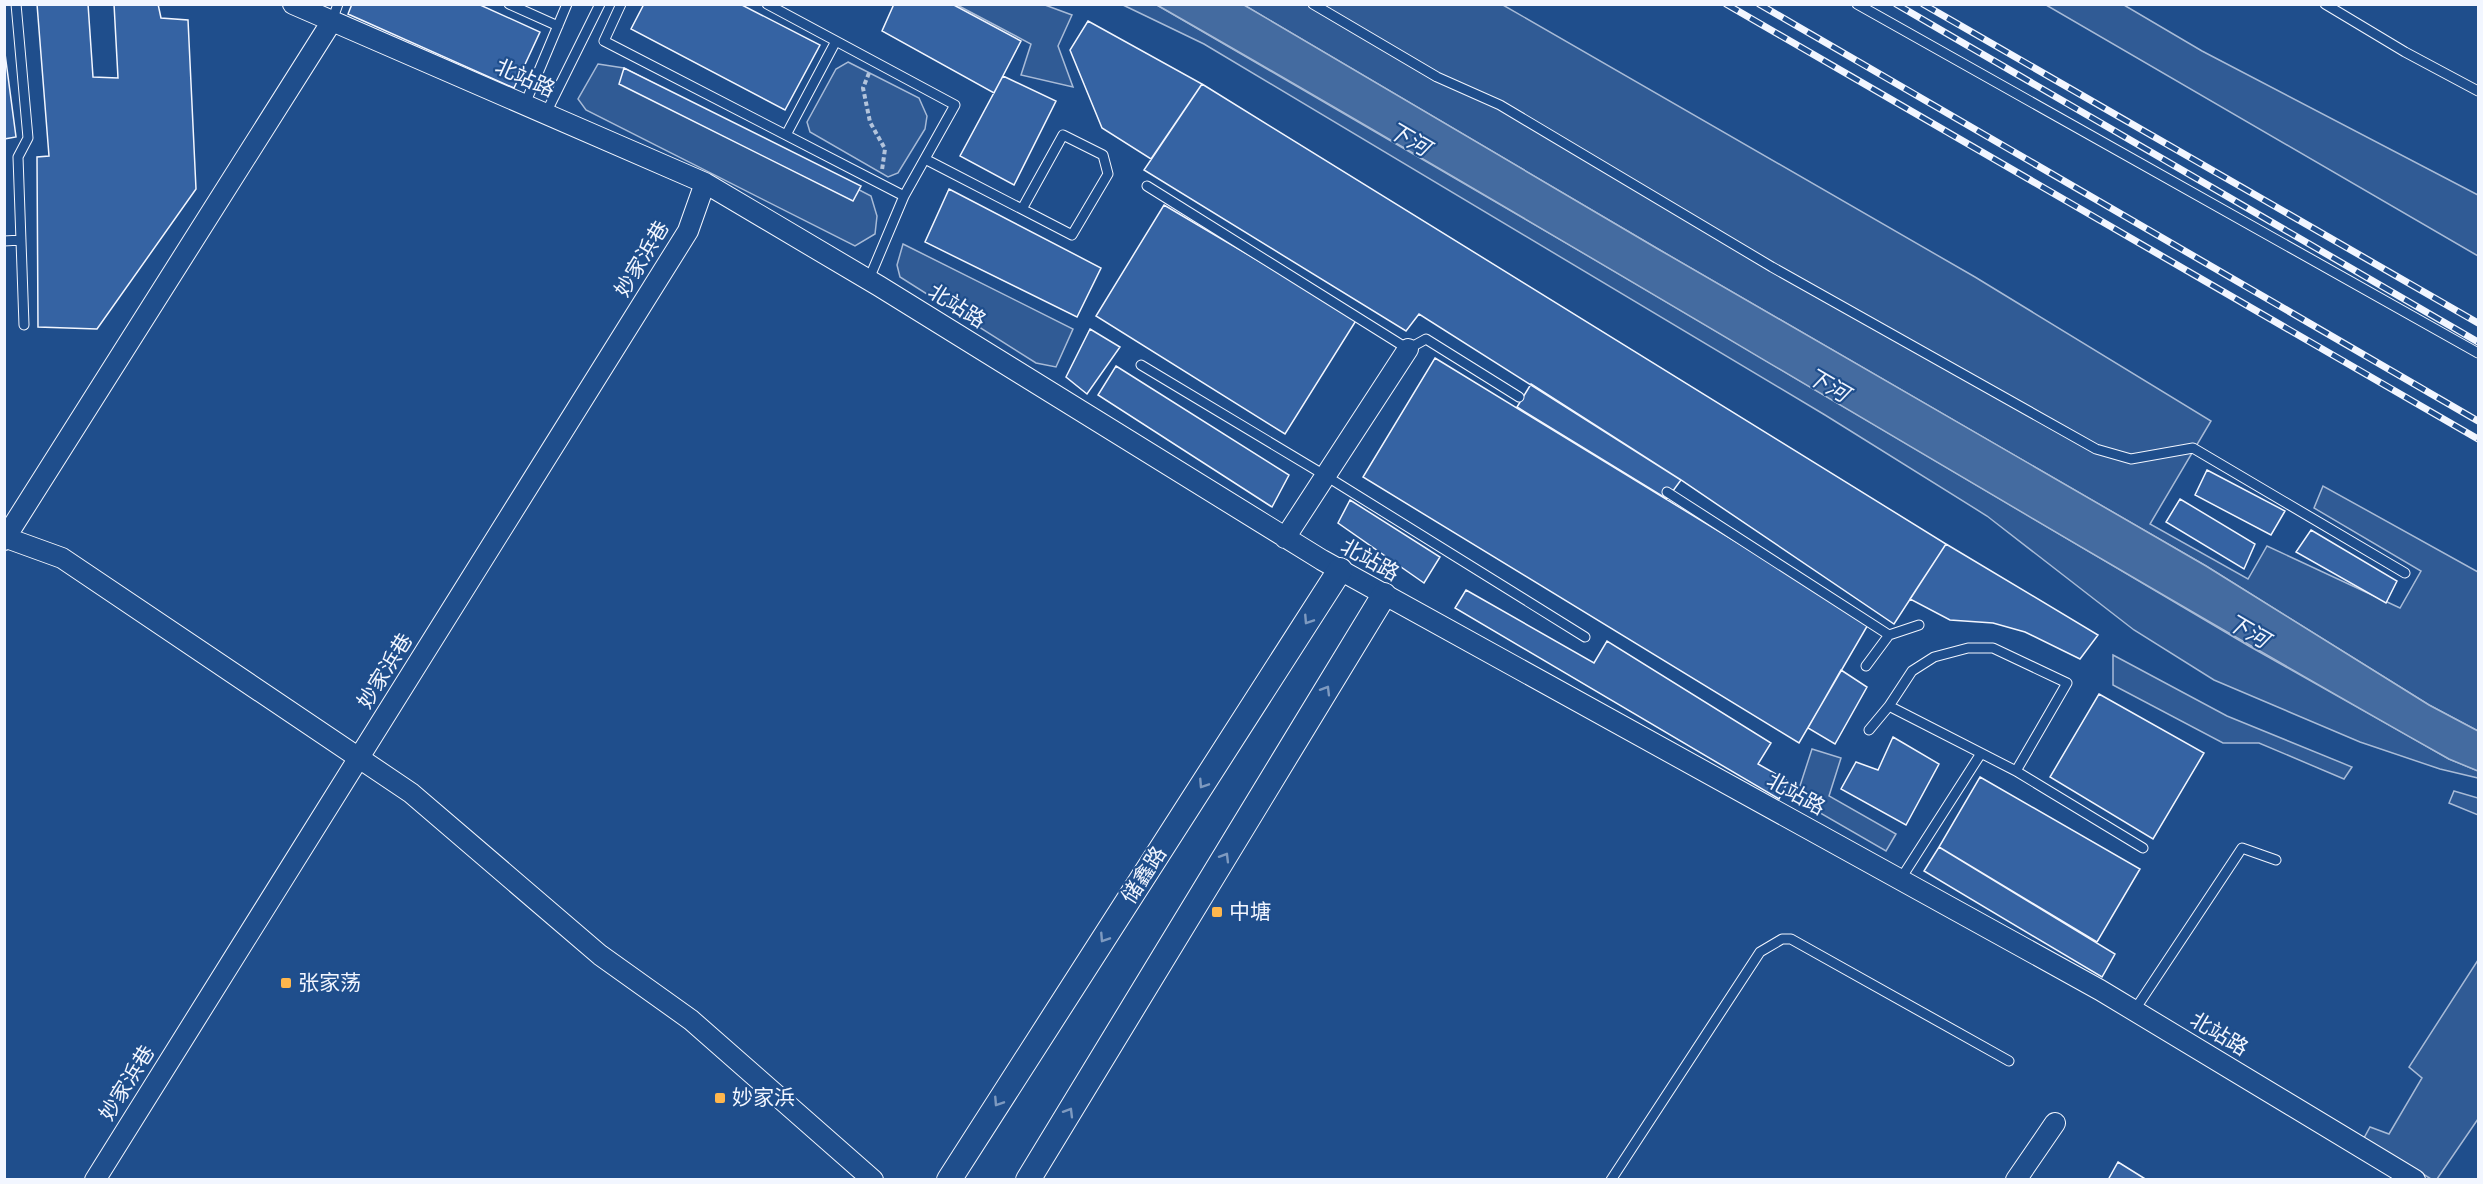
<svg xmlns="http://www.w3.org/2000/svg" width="2483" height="1184" font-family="Signika,'Noto Sans SC',sans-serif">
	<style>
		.built { fill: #305b95; stroke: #a8bbd7; stroke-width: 1.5 }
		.water { fill: #446ba0; stroke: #a8bbd7; stroke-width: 1.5 }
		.building { fill: #3563a3; stroke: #f2f6ff; stroke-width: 1.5 }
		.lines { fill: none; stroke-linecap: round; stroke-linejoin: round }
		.service-casing { stroke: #f2f6ff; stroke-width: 11 }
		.minor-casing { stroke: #f2f6ff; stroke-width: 22 }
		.tertiary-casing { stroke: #f2f6ff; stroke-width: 26 }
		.path { stroke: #b3c4dc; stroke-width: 4; stroke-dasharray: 4.5 3; stroke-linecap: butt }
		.service { stroke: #1f4e8c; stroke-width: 9 }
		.minor { stroke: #1f4e8c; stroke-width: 20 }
		.tertiary { stroke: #1f4e8c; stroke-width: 24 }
		.rail-casing { stroke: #f2f6ff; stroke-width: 7 }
		.rail { stroke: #1f4e8c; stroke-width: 4.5; stroke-dasharray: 14; stroke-linecap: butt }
		.oneway { stroke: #7e9ac0 }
		.poi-dot { fill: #ffb74d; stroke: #1f4e8c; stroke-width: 2 }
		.labels { text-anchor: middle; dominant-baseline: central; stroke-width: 4.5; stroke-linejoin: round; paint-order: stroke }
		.street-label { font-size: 21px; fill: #f2f6ff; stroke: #1f4e8c }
		.poi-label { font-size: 21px; fill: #f2f6ff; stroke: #1f4e8c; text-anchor: start }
		.water-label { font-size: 22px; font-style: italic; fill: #f2f6ff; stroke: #1f4e8c }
	</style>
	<rect width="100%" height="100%" fill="#1f4e8c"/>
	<path class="built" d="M 957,5 L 1045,5 L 1072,15 L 1058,46 L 1073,87 L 1021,75 L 1031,44 Z
		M 1123,5 L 1157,5 L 1604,265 L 2249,646 L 2449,759 L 2478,771 L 2478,778 L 2440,769 L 2360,742 L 2214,680 L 2134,630 L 1987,516 L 1825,415 L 1204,44 Z
		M 1244,5 L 1503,5 L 1975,277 L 2211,421 L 2150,524 L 2248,579 L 2267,546 L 2400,608 L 2421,571 L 2314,508 L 2323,486 L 2478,572 L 2478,731 L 2429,705 L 2206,566 L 1658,249 Z
		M 2046,5 L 2124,5 L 2202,51 L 2478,195 L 2478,256 Z
		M 848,62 L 919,98 L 927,116 L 925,129 L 898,173 L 888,177 L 810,132 L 807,122 L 836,69 Z
		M 598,64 L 624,68 L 871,196 L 877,216 L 875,234 L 855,246 L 586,110 L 578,99 Z
		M 903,244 L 1073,329 L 1056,367 L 1036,363 L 900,277 L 897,265 Z
		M 2113,655 L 2227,716 L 2352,767 L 2344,779 L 2259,743 L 2223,743 L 2113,685 Z
		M 1812,749 L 1841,758 L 1829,796 L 1896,834 L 1886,851 L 1808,806 L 1797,795 Z
		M 2454,791 L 2478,798 L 2478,815 L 2449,803 Z
		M 2478,960 L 2478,1119 L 2437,1179 L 2431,1179 L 2364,1138 L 2370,1127 L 2389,1134 L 2422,1078 L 2409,1067 Z"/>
	<path class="water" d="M 1157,5 L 1244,5 L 1658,249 L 2206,566 L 2429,705 L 2478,731 L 2478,771 L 2449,759 C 2015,514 1590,252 1157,5 Z"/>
	<path class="building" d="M 37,4 L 88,4 L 93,77 L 118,78 L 114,4 L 158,4 L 161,18 L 188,20 L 196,189 L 97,329 L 38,327 L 37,157 L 49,156 Z
		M 352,4 L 478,4 L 540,32 L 514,88 L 348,14 Z
		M 644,4 L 740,4 L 820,45 L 785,110 L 631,29 Z
		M 894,4 L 952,4 L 1021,41 L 994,93 L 882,31 Z
		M 1088,21 L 1202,84 L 1151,159 L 1102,128 L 1070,50 Z
		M 4,46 L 16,137 L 4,139 Z
		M 624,68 L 861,186 L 853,201 L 619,84 Z
		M 1003,76 L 1056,101 L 1014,185 L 960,156 Z
		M 1202,84 L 1946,544 L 1894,624 L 1681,480 L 1419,314 L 1406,331 L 1144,170 Z
		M 949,189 L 1101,268 L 1077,317 L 925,242 Z
		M 1164,205 L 1357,319 L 1285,434 L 1096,316 Z
		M 1090,329 L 1120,347 L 1087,394 L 1066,377 Z
		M 1435,358 L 1869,623 L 1799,743 L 1363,477 Z
		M 1116,366 L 1289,475 L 1272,507 L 1098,395 Z
		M 1531,384 L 1681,480 L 1667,499 L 1517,407 Z
		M 2207,470 L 2285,511 L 2271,535 L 2195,495 Z
		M 2180,499 L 2255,544 L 2244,569 L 2166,522 Z
		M 1350,500 L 1440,557 L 1424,583 L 1338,523 Z
		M 2311,530 L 2397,581 L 2386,603 L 2296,552 Z
		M 1946,544 L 2098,635 L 2080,659 L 2025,632 L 1993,623 L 1950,620 L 1910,599 Z
		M 1466,590 L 1594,663 L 1607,641 L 1771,743 L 1758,764 L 1788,781 L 1779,799 L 1455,608 Z
		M 1841,670 L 1867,687 L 1835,744 L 1808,728 Z
		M 2099,694 L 2204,753 L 2153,839 L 2050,777 Z
		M 1893,737 L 1939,764 L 1906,825 L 1841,789 L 1856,762 L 1878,770 Z
		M 1980,777 L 2140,869 L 2097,942 L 1939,847 Z
		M 1939,847 L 2115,954 L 2102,977 L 1924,871 Z
		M 2118,1162 L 2147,1180 L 2108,1180 Z"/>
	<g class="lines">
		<defs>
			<path id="service" d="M 16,4 L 28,138 L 18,157 L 24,325
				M 509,4 L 558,26
				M 621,4 L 604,41 L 904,196
				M 767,4 L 955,105 L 904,196 L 869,279
				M 1313,4 L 1437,77 L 1500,105 L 1772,267 L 2096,449 L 2131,459 L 2193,448 L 2405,573
				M 1857,4 L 2478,353
				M 2325,4 L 2405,52 L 2478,91
				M 332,21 L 338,4
				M 525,104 L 567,4
				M 546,113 L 600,4
				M 786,135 L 836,41
				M 925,159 L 1072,235 L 1108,174 L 1103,155 L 1063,135 L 1022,209
				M 1147,186 L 1408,349 L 1426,339 L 1519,397
				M 4,241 L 21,240
				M 1141,365 L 1326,476 L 1585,637
				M 1667,492 L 1889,635 L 1919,625
				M 1866,666 L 1889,635
				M 1869,730 L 1889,706
				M 2016,771 L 2067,683 L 1993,648 L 1968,648 L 1934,657 L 1912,671 L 1889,706 L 2016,771 L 2143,848
				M 1900,880 L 1980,755
				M 2134,1011 L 2242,848 L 2276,860
				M 1611,1180 L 1760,952 L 1782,939 L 1791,939 L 2009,1061"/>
			<path id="minor" d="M 293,4 L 705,183 L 879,286 L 1322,560 L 2100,990 L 2415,1180
				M 4,537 L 62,558 L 411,793 L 600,955 L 691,1020 L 873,1180
				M 1285,538 L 1408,349
				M 4,540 L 332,21
				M 95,1180 L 688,231 L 705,183
				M 2016,1180 L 2055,1123"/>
			<path id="tertiary" d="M 949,1180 L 1340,570
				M 1028,1180 L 1384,595"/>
		</defs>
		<use href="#service" class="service-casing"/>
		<use href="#minor" class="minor-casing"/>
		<use href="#tertiary" class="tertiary-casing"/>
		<path class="path" d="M 869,73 L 863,88 L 870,122 L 885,149 L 882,170"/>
		<use href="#service" class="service"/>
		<use href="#minor" class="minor"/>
		<use href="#tertiary" class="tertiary"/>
		<defs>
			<path id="rail" d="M 1726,4 L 2478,439
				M 1759,4 L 2478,421
				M 1896,4 L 2478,342
				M 1923,4 L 2478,323"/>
		</defs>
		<use href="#rail" class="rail-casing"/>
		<use href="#rail" class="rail"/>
	</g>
	<defs><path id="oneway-chevron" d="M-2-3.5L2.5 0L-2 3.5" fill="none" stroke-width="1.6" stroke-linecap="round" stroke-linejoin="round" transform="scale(1.5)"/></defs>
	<g class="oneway">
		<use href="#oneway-chevron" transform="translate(1308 620) rotate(123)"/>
		<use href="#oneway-chevron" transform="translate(1326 690) rotate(-59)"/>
		<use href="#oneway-chevron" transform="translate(1203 784) rotate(123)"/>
		<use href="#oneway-chevron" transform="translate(1225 857) rotate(-59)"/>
		<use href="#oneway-chevron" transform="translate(1104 938) rotate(123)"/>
		<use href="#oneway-chevron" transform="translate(998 1102) rotate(123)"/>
		<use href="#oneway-chevron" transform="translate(1069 1112) rotate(-59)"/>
	</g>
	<g class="poi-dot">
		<rect x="1211" y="906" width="12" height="12" rx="3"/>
		<rect x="280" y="977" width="12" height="12" rx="3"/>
		<rect x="714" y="1092" width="12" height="12" rx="3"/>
	</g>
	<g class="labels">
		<g class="street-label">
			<text transform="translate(525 78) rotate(24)">北站路</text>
			<text transform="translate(642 259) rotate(-59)">妙家浜巷</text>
			<text transform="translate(957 306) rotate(32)">北站路</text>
			<text transform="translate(1370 560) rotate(29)">北站路</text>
			<text transform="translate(385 671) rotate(-58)">妙家浜巷</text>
			<text transform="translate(1796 794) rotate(29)">北站路</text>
			<text transform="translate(1144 875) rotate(-57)">储鑫路</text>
			<text transform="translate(2219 1034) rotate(31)">北站路</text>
			<text transform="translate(127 1083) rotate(-58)">妙家浜巷</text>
		</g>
		<g class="poi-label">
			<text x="1229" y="912">中塘</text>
			<text x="298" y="983">张家荡</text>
			<text x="732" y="1098">妙家浜</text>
		</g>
		<g class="water-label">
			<text transform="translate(1409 139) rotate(30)">下河</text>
			<text transform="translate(1828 385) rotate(30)">下河</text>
			<text transform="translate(2248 631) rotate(30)">下河</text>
		</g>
	</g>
	<rect width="2483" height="1184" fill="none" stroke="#f2f6ff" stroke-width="12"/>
</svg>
